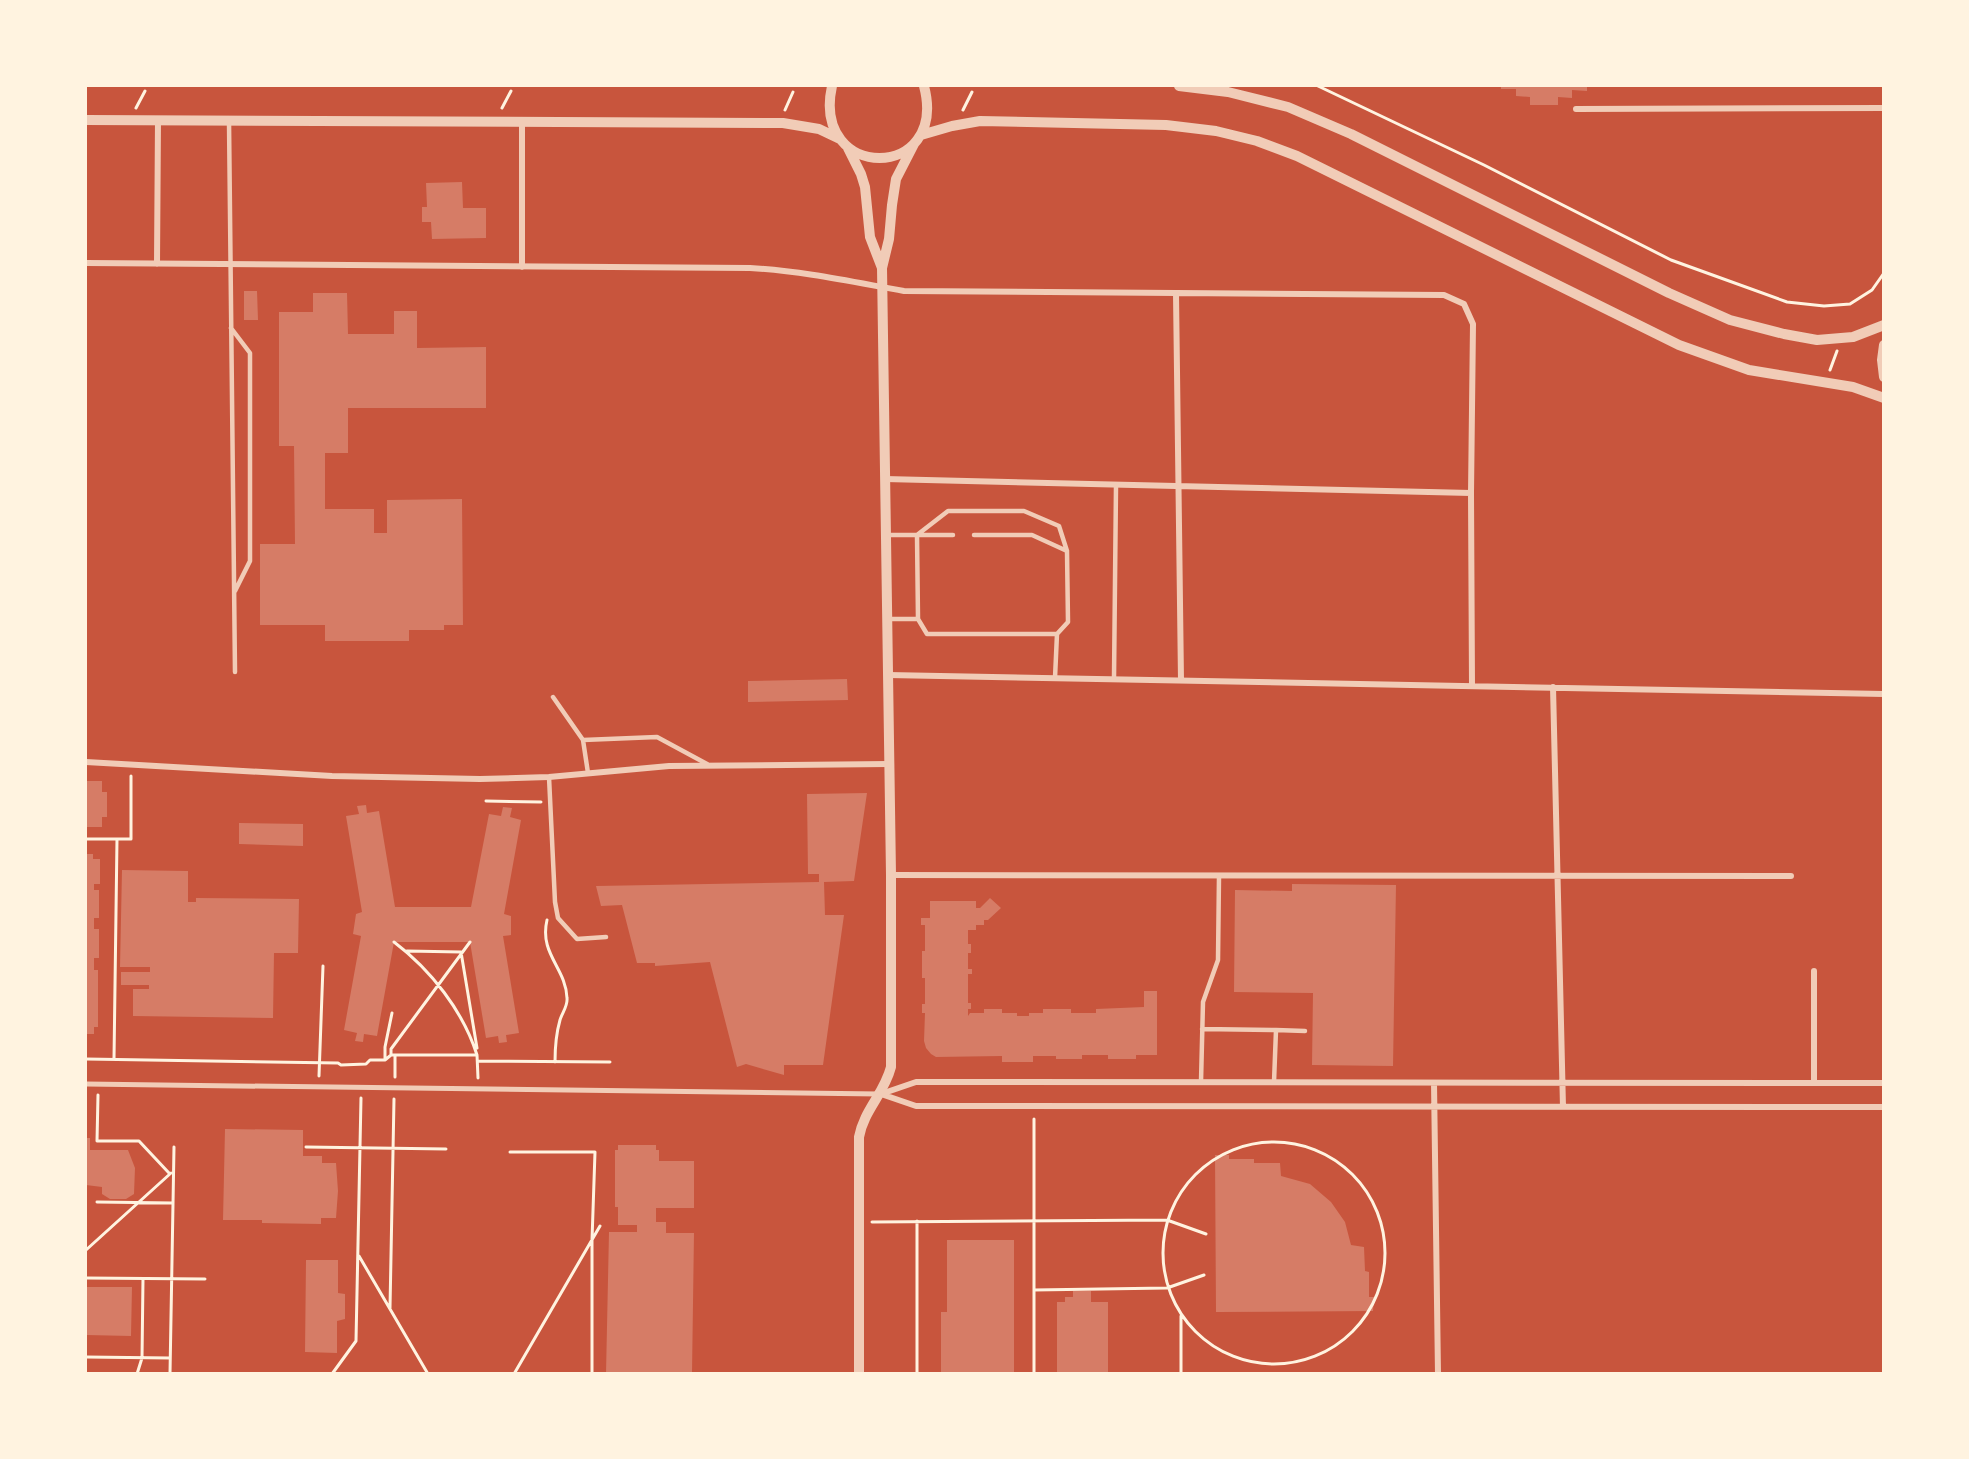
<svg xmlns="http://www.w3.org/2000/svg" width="1969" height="1459" font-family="'Titillium Web',sans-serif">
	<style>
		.building { fill: #d67c66 }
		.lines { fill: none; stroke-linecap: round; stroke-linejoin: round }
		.path { stroke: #fff3e0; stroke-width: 3 }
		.service { stroke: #f1ccb7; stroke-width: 4.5 }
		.pedestrian { stroke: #f1ccb7; stroke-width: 5 }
		.minor { stroke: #f1ccb7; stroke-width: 6 }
		.tertiary { stroke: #f1ccb7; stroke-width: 10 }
	</style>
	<rect width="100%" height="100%" fill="#c8553d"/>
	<path class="building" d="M 1501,86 L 1587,86 L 1587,91 L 1572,90 L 1572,98 L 1558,97 L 1558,105 L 1530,105 L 1530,97 L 1516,96 L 1516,89 L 1501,89 Z
		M 462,182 L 463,208 L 486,208 L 486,238 L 432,239 L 431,222 L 422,222 L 422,207 L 427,207 L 426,183 Z
		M 244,291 L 257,291 L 258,320 L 244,320 Z
		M 313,293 L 347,293 L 348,334 L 394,334 L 394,311 L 417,311 L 417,348 L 486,347 L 486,408 L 348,408 L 348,453 L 325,453 L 325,509 L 374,509 L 374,533 L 387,533 L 387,500 L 462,499 L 463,625 L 444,625 L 444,630 L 409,630 L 409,641 L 325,641 L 325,625 L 260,625 L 260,544 L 295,544 L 294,446 L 279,446 L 279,312 L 313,312 Z
		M 847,679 L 848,700 L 748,702 L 748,681 Z
		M 86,781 L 102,781 L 102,792 L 107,792 L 107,817 L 102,817 L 102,827 L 86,827 Z
		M 867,793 L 854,881 L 824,882 L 825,915 L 844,915 L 823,1065 L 784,1065 L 784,1075 L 746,1064 L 737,1067 L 710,962 L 655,966 L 655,963 L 637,963 L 622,905 L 601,906 L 596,886 L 819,882 L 819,874 L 808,874 L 807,794 Z
		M 366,805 L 367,813 L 379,811 L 395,907 L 471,907 L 489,814 L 501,816 L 503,807 L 512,808 L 510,817 L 521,820 L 504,914 L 511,916 L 511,935 L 503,936 L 519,1033 L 506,1035 L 507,1042 L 499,1043 L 498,1036 L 486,1038 L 470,942 L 394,942 L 377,1036 L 364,1034 L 363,1042 L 355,1041 L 357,1033 L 344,1030 L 361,936 L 353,934 L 356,914 L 362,912 L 346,816 L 359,814 L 357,806 Z
		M 239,823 L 303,824 L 303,846 L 239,844 Z
		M 86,854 L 93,854 L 93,859 L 100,859 L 100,884 L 94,884 L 94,890 L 99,890 L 99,918 L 94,918 L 94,929 L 99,929 L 99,958 L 94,958 L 94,970 L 98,970 L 98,1027 L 94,1027 L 94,1034 L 86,1034 Z
		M 122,870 L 188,871 L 188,902 L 196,902 L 196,898 L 299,899 L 298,953 L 274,953 L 273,1018 L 133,1016 L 133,989 L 149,989 L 149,985 L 121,985 L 121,972 L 150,972 L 150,967 L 120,967 Z
		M 1292,884 L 1396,885 L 1393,1066 L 1312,1065 L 1313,993 L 1234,992 L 1235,890 L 1292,891 Z
		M 990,898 L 1001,908 L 988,920 L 984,920 L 984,925 L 976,925 L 976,930 L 968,930 L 968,944 L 971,944 L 971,953 L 968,953 L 968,969 L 972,969 L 972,974 L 968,974 L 968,1003 L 971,1003 L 971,1009 L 968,1009 L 968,1016 L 970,1013 L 984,1013 L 984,1009 L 1002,1009 L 1002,1013 L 1017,1013 L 1017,1016 L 1029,1016 L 1029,1013 L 1043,1013 L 1043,1009 L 1071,1009 L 1071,1013 L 1096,1013 L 1096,1009 L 1144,1007 L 1144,991 L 1157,991 L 1157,1055 L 1136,1055 L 1136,1059 L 1108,1059 L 1108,1055 L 1082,1055 L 1082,1059 L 1056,1059 L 1056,1056 L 1033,1056 L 1033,1062 L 1002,1062 L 1002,1056 L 936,1057 L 931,1054 L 926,1048 L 924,1041 L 925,1013 L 922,1013 L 922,1004 L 925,1004 L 925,978 L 922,978 L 922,951 L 925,951 L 925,925 L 921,925 L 921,918 L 930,918 L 930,901 L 976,901 L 976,908 L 980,908 Z
		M 225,1129 L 303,1130 L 303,1156 L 322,1156 L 322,1163 L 336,1163 L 338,1191 L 336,1218 L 321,1218 L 321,1224 L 262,1223 L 262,1220 L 223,1220 Z
		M 86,1138 L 90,1138 L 90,1150 L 128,1150 L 135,1168 L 134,1194 L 126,1199 L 110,1199 L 102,1194 L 102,1187 L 86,1185 Z
		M 618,1145 L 656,1145 L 656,1150 L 659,1150 L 659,1161 L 694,1161 L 694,1208 L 656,1208 L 656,1222 L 666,1222 L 666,1233 L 694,1233 L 692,1374 L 606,1374 L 609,1232 L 637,1232 L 637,1225 L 618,1225 L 618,1207 L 615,1207 L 615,1150 L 618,1150 Z
		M 1215,1155 L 1229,1155 L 1229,1159 L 1254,1159 L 1254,1163 L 1280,1163 L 1281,1176 L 1310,1184 L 1331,1202 L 1345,1222 L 1351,1245 L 1364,1247 L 1365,1271 L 1369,1272 L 1369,1297 L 1374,1297 L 1373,1311 L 1216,1312 Z
		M 947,1240 L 1014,1240 L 1014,1374 L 941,1374 L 941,1312 L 947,1312 Z
		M 306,1260 L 338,1260 L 338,1293 L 345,1294 L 345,1319 L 337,1321 L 337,1353 L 305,1352 Z
		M 86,1287 L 132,1287 L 131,1336 L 86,1335 Z
		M 1073,1291 L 1091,1291 L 1091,1302 L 1108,1302 L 1108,1374 L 1057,1374 L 1057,1302 L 1065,1302 L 1065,1297 L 1073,1297 Z"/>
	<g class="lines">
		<path class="path" d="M 1318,86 L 1484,165 L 1671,260 L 1787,302 L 1824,306 L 1850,304 L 1872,290 L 1884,273
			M 136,108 L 145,91
			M 502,108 L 511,91
			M 785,110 L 793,92
			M 963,110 L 972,92
			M 1830,370 L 1837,351
			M 486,801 L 541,802
			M 86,839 L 131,839 L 131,776
			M 547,920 C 539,954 566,968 567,998 C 568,1006 562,1013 560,1020 C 556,1034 555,1048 555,1062
			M 407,951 L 461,952 L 477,1048
			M 391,1055 L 391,1049 L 470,942
			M 477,1055 L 478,1078
			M 86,1059 L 338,1063 L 341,1065 L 366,1064 L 370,1060 L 385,1060 L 391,1055 L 477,1055 C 463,1011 431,970 394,942
			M 114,1059 L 117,839
			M 385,1060 L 385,1047 L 392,1013
			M 478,1061 L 610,1062
			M 319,1076 L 323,966
			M 395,1077 L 395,1055
			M 98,1095 L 97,1141 L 139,1141 L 169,1173
			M1163 1253a111 111 0 1 1 222 0a111 111 0 1 1-222 0Z
			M 306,1147 L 446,1149
			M 510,1152 L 595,1152 L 592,1240 L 592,1374
			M 97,1202 L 173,1203
			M 917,1221 L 917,1374
			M 872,1222 L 1167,1220 L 1206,1234
			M 86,1250 L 171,1173
			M 359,1256 L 428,1374
			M 86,1278 L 205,1279
			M 1034,1290 L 1167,1288 L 1204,1275
			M 390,1308 L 394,1099
			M 86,1357 L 170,1358
			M 137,1374 L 142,1358 L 143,1279
			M 170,1374 L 174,1147
			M 332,1374 L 356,1341 L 361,1098
			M 514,1374 L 600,1226
			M 1034,1374 L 1034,1119
			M 1181,1374 L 1181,1316"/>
		<path class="service" d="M 229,121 L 235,672
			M 231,328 L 250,353 L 250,561 L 235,591
			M 887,535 L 917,535 L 918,619 L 927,634 L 1057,634
			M 917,535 L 948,511 L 1024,511 L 1059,526 L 1067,551 L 1068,622 L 1057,634 L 1055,678
			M 917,535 L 953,535
			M 974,535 L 1032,535 L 1067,551
			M 888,619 L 918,619
			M 1114,679 L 1116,486
			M 553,697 L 583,740 L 588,773
			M 583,740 L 657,737 L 707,764
			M 549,777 L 555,902 L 558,918 L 577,939 L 606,937
			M 1202,1029 L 1276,1030 L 1274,1082
			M 1276,1030 L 1305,1031
			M 1201,1082 L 1203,1002 L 1218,960 L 1219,876"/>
		<path class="pedestrian" d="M 86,1084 L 879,1094"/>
		<path class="minor" d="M 1576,109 L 1884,108
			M 522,122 L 522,267
			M 86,263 L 750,268 C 803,271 853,282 904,291 L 1444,295 L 1464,304 L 1473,324 L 1471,493 L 1472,686
			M 157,264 L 158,120
			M 1176,294 L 1181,680
			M 885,479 L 1471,493
			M 888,675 L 1884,694
			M 1553,687 L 1563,1107
			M 86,762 L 332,776 L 480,779 L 549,777 L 669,766 L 889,764
			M 891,875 L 1791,876
			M 1814,971 L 1814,1083
			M 1434,1083 L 1438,1374
			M 881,1094 L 916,1082 L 1884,1083
			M 881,1094 L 916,1106 L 1884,1107"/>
		<path class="tertiary" d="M 832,86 C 811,182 949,182 924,86
			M 1179,86 L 1228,92 L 1288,107 L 1351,134 L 1669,293 L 1730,320 L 1784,334 L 1817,340 L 1853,337 L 1884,325
			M 86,120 L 783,123 L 819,129 L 840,139
			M 921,135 L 952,126 L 980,121 L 1166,125 L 1216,131 L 1257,141 L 1297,156 L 1679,345 L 1749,370 L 1853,387 L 1884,398
			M 848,148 L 861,174 L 865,187 L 870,237 L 882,268
			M 1884,345 L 1882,360 L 1884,377
			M 859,1374 L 859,1137 C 864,1110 884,1094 891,1067 L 891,875 L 882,268 L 889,239 L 892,205 L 896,179 L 914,144"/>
	</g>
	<rect width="1969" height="1459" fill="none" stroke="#fff3e0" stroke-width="174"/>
</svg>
